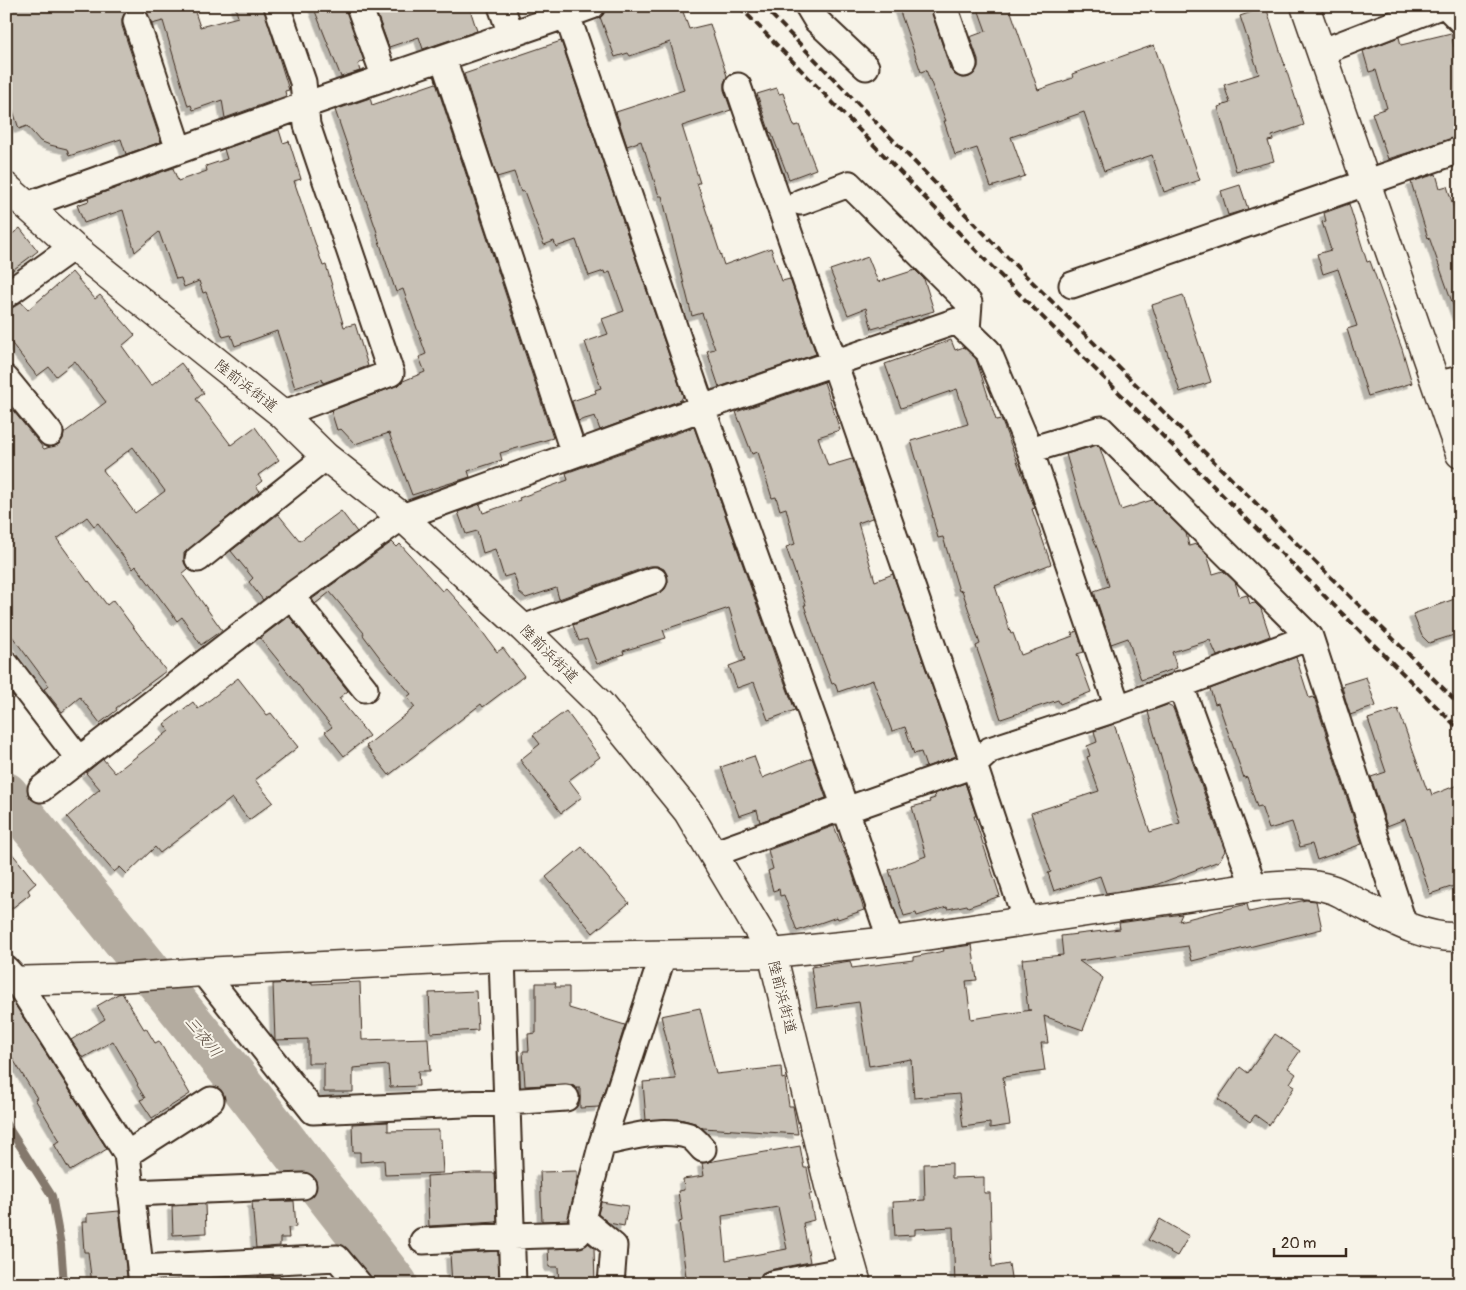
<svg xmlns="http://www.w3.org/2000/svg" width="1466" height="1290" font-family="Pangolin,'Klee One',sans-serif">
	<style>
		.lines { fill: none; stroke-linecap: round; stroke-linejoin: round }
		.stream { stroke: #84786c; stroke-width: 8 }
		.river { stroke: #b4aca0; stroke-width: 44 }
		.building { fill: #c8c1b6; stroke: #3b2a1e; fill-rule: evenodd; filter: url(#shadow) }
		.street-casing { stroke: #3b2a1e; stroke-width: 29 }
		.secondary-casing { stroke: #3b2a1e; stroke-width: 31 }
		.street { stroke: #f7f3e8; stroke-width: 25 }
		.secondary { stroke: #f7f3e8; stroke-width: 28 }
		.rail { stroke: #3b2a1e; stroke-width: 4; stroke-dasharray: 8 4; stroke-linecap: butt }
		.labels { text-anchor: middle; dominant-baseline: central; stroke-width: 4; stroke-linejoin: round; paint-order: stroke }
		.street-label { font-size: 15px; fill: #3b2a1e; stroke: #f7f3e8 }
		.water-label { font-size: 16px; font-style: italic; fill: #5f5145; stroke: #f7f3e8 }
	</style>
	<defs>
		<filter id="shadow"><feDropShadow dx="-4.5" dy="4.5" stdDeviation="0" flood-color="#0004"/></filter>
	</defs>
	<rect width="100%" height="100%" fill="#f7f3e8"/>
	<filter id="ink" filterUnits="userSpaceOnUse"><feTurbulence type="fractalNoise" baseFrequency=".02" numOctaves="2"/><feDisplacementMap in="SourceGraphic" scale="10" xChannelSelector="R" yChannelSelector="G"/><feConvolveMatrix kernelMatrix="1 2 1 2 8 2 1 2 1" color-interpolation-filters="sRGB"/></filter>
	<g filter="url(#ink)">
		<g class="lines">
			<path class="stream" d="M 6,1124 L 52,1196 L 61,1245 L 64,1284"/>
			<path class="river" d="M 6,794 L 233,1074 L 396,1284"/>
		</g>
		<path class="building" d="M 6,6 L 193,6 L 200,27 L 238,17 L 235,6 L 263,6 L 289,90 L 285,91 L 286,96 L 225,118 L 222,100 L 193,110 L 191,105 L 188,106 L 163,21 L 152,24 L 145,10 L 139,7 L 132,7 L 125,12 L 122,19 L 122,26 L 161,142 L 126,154 L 121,139 L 69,156 L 67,149 L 50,145 L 40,141 L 27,126 L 19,129 L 6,89 Z
			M 313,6 L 345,6 L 364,61 L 358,64 L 360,71 L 341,77 Z
			M 374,6 L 469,6 L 477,31 L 423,49 L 419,37 L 389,47 Z
			M 606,6 L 681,6 L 689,29 L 710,24 L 727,76 L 724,83 L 724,90 L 731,110 L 682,126 L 700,183 L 697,183 L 724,265 L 771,248 L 782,281 L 790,279 L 816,354 L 719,387 L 707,351 L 715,349 L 702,313 L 692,316 L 662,196 L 659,196 L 645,151 L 644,151 L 641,141 L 627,146 L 616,112 L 684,90 L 674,55 L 670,42 L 630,56 L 628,53 L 615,57 L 600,17 L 603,15 Z
			M 898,6 L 930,6 L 950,69 L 955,75 L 962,78 L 969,77 L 974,74 L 978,67 L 978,59 L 970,37 L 986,31 L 977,6 L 1009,6 L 1038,90 L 1073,78 L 1072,74 L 1154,45 L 1200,180 L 1164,192 L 1152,155 L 1104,171 L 1084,112 L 1011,137 L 1025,176 L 991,187 L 977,148 L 955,155 L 944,121 L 946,121 L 926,70 L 921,72 Z
			M 1266,7 L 1304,125 L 1272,136 L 1273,140 L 1268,141 L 1274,161 L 1236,171 L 1218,107 L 1230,103 L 1224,85 L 1259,74 L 1240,16 Z
			M 1451,33 L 1454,47 L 1460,45 L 1460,136 L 1388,159 L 1372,113 L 1387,108 L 1376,70 L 1369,72 L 1363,51 L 1399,37 L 1401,45 Z
			M 561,41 L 683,396 L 681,400 L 600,430 L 595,416 L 578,421 L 572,401 L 596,393 L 595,390 L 601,388 L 585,342 L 608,334 L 602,319 L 624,311 L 610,272 L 605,274 L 604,271 L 589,276 L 576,240 L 556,247 L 554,241 L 544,245 L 524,191 L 521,192 L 514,172 L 497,177 L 464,74 Z
			M 436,83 L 553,438 L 500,453 L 502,460 L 468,471 L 470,477 L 412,495 L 389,433 L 355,444 L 341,429 L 337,430 L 331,411 L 396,386 L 403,381 L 425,372 L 419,357 L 426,354 L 403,289 L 396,292 L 377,235 L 378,235 L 335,110 L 370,98 L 372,105 Z
			M 777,88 L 779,94 L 783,93 L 794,126 L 799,125 L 816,169 L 789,179 L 771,132 L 770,133 L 757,94 Z
			M 279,130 L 283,143 L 289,141 L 301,179 L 294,181 L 323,266 L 326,265 L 344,327 L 355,324 L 368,366 L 323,383 L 322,379 L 295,388 L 277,331 L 235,346 L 231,335 L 223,337 L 206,292 L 203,293 L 199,281 L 184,287 L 181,278 L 176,279 L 159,232 L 135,252 L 123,210 L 84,223 L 77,205 L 89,201 L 88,198 L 173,168 L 178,181 L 207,171 L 206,166 L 227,159 L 224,149 Z
			M 1436,174 L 1440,188 L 1447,186 L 1460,228 L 1460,315 L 1457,316 L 1429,237 L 1428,238 L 1411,182 Z
			M 1240,185 L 1248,209 L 1228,215 L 1221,191 Z
			M 1349,204 L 1367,262 L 1370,261 L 1402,349 L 1412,383 L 1368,396 L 1347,329 L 1357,326 L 1338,269 L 1323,274 L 1317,254 L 1331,250 L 1322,222 L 1326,221 L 1324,213 Z
			M 20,228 L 38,251 L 6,275 L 6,239 Z
			M 868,257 L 878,282 L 915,270 L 924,279 L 934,311 L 872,329 L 866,308 L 848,315 L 830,270 Z
			M 72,272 L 95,299 L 100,295 L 135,335 L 122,346 L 151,386 L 181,363 L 204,393 L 196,399 L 231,445 L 255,427 L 279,460 L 258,475 L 262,481 L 256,486 L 260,491 L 184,553 L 184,562 L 188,569 L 182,574 L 222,630 L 201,645 L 182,617 L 177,621 L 136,566 L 133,569 L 98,523 L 94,526 L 87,517 L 57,539 L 88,582 L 89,581 L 107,605 L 113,600 L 166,671 L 116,708 L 117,710 L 100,723 L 80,697 L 62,712 L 44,689 L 49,686 L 6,628 L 6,402 L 44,449 L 59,444 L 63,439 L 64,433 L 106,402 L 75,361 L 56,376 L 49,367 L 37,376 L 6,336 L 6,309 L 14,307 L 21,302 L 28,310 ZM 133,447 L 165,491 L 135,513 L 103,470 Z
			M 1183,295 L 1211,382 L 1180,392 L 1152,305 Z
			M 951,340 L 955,350 L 964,347 L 976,359 L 996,420 L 1001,419 L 1035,508 L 1032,509 L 1051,564 L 995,586 L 1011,634 L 1013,633 L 1021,655 L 1073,636 L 1072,633 L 1077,631 L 1084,652 L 1077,654 L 1091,692 L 1060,704 L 1058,700 L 1001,719 L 976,646 L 980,644 L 962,590 L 959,591 L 943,537 L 938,538 L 932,515 L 933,515 L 911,441 L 968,424 L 957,389 L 901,408 L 885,364 Z
			M 824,382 L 840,430 L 818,437 L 828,466 L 852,459 L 853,460 L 872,515 L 872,518 L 858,523 L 875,581 L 893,574 L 956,756 L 926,767 L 921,752 L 914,754 L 905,727 L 892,731 L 873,680 L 838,692 L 835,683 L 832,684 L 818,647 L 804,605 L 806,605 L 786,547 L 795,544 L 786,508 L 780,510 L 776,497 L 772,498 L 758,452 L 752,454 L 736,412 Z
			M 694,427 L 774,653 L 782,678 L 783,678 L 795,710 L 768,720 L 754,682 L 737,688 L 729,666 L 745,660 L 729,608 L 663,630 L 666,638 L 623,651 L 624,654 L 597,664 L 587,639 L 579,641 L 573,625 L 659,593 L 665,589 L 668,582 L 667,575 L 664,569 L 657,566 L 649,566 L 559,599 L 556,588 L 526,598 L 519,592 L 514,574 L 504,577 L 495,549 L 483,553 L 477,531 L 466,534 L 458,512 L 480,504 L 483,513 L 520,500 L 519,498 L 568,480 L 566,473 Z
			M 1097,445 L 1100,448 L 1121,510 L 1152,500 L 1186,533 L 1189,546 L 1196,544 L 1207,554 L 1213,574 L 1223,571 L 1235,582 L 1240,597 L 1247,595 L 1250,604 L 1255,603 L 1261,609 L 1270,636 L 1217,656 L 1210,640 L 1172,652 L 1177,668 L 1141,680 L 1128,638 L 1111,644 L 1096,598 L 1094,591 L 1109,586 L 1099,553 L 1082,509 L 1066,454 Z
			M 341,511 L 357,532 L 263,600 L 249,582 L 253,578 L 231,551 L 278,514 L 300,541 Z
			M 392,542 L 397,547 L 400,544 L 442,591 L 446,588 L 469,613 L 497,652 L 503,648 L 524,676 L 483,707 L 481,704 L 389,775 L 366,746 L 415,707 L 407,697 L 411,694 L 381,659 L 363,635 L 364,633 L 330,592 L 315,604 L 312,599 Z
			M 1460,597 L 1460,633 L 1429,643 L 1422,636 L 1413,614 Z
			M 289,616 L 348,691 L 339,698 L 369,736 L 344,756 L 325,732 L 332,727 L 260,638 Z
			M 1296,657 L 1309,698 L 1314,697 L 1362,844 L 1317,860 L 1312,844 L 1300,847 L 1292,822 L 1269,829 L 1261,806 L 1257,807 L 1247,777 L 1244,778 L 1218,703 L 1215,704 L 1210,689 Z
			M 1366,677 L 1376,706 L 1350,715 L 1342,687 L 1344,687 L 1343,684 Z
			M 238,678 L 267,715 L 271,713 L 298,747 L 255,780 L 273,802 L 249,820 L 232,798 L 160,853 L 155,847 L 127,874 L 120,867 L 114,872 L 67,817 L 100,789 L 86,773 L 103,759 L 115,773 L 169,731 L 164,724 L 193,702 L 198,709 Z
			M 1167,705 L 1173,708 L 1225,851 L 1219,861 L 1153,886 L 1106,893 L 1100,876 L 1054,891 L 1048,873 L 1051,872 L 1031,813 L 1099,791 L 1087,757 L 1090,756 L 1087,746 L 1097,742 L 1094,731 L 1114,724 L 1150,832 L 1180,823 L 1148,712 Z
			M 1398,709 L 1427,790 L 1430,789 L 1432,795 L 1460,784 L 1460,884 L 1430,894 L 1405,819 L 1387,826 L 1371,777 L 1386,772 L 1368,719 Z
			M 566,711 L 600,757 L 569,780 L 582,797 L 561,813 L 520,760 L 540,744 L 533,735 Z
			M 754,756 L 762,778 L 812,758 L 826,798 L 760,822 L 757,810 L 739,816 L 721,767 Z
			M 965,783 L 976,816 L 974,816 L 1000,896 L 968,907 L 967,905 L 948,909 L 947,907 L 917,916 L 916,913 L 904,916 L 889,870 L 926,856 L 912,807 L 930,802 L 929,800 L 935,798 L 934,794 Z
			M 834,826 L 851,869 L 864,910 L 838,919 L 837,917 L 797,931 L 784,895 L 780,896 L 779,889 L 773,891 L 768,871 L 773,869 L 768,850 Z
			M 6,846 L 36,883 L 28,890 L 30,894 L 6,913 Z
			M 582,847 L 629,903 L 593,933 L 546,877 Z
			M 1306,900 L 1316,901 L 1322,929 L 1192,961 L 1188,946 L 1079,961 L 1103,978 L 1083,1030 L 1044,1016 L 1048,1043 L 1041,1043 L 1045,1071 L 1003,1077 L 1010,1125 L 990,1128 L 990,1123 L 963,1127 L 959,1094 L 914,1098 L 911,1059 L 869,1066 L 859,1002 L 817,1008 L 811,967 L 850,961 L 852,968 L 913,960 L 913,957 L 944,951 L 943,949 L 972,945 L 977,980 L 966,981 L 971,1019 L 1031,1010 L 1028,1010 L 1022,959 L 1063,955 L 1061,936 L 1120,929 L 1119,923 L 1182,914 L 1179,921 L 1247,904 L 1249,912 Z
			M 312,982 L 312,984 L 360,982 L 362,1040 L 428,1038 L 430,1071 L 418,1071 L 419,1086 L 390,1087 L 388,1065 L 353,1068 L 353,1092 L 324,1092 L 324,1063 L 308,1063 L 308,1039 L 275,1040 L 273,984 Z
			M 536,983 L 556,983 L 555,987 L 569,987 L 569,1008 L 625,1025 L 599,1107 L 580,1108 L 580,1088 L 576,1088 L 572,1085 L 565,1084 L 525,1086 L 523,1051 L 529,1051 L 528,1034 L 536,1033 Z
			M 476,991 L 478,1030 L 431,1033 L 429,993 Z
			M 122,993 L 144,1029 L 146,1028 L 155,1043 L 159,1041 L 190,1094 L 152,1118 L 140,1100 L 145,1098 L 137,1085 L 138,1084 L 113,1041 L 83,1058 L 71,1040 L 105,1019 L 97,1006 L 118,994 Z
			M 6,997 L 10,997 L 107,1149 L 70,1171 L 54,1144 L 60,1141 L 35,1099 L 37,1098 L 6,1048 Z
			M 700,1008 L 716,1074 L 781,1067 L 782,1079 L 785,1078 L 789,1106 L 793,1106 L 798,1134 L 703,1128 L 695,1123 L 680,1119 L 646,1120 L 643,1082 L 676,1079 L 661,1016 Z
			M 1275,1034 L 1300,1051 L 1288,1068 L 1296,1074 L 1290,1083 L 1295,1086 L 1269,1125 L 1255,1115 L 1250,1122 L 1218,1099 L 1240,1067 L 1248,1073 Z
			M 388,1122 L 388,1131 L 439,1130 L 439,1139 L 441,1139 L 443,1173 L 385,1175 L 384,1160 L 360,1162 L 360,1152 L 353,1152 L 352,1124 Z
			M 800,1146 L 804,1168 L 807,1168 L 812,1194 L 809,1194 L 814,1220 L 803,1223 L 810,1262 L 769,1270 L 762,1273 L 759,1279 L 758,1284 L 687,1284 L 679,1222 L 682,1221 L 678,1191 L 684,1190 L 683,1179 L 704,1176 L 702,1163 ZM 778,1207 L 787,1249 L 726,1260 L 722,1216 Z
			M 952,1163 L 952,1178 L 984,1177 L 984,1193 L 990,1193 L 992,1267 L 1009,1264 L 1012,1284 L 955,1284 L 953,1227 L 915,1229 L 915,1235 L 895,1236 L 893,1202 L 925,1200 L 924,1164 Z
			M 577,1171 L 577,1180 L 568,1220 L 542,1221 L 540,1172 Z
			M 474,1173 L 495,1173 L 497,1222 L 429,1226 L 427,1176 Z
			M 294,1201 L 296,1227 L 288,1228 L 289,1238 L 280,1238 L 280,1246 L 256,1248 L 252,1202 Z
			M 601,1202 L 628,1206 L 624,1226 L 609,1223 L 598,1214 Z
			M 205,1204 L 206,1233 L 173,1235 L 172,1206 Z
			M 119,1211 L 128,1284 L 92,1284 L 88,1252 L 84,1252 L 82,1222 L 87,1222 L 87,1214 Z
			M 1160,1219 L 1189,1236 L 1177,1256 L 1148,1240 Z
			M 588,1243 L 594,1248 L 595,1284 L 559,1284 L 558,1267 L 549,1267 L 548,1249 L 578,1248 L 585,1246 Z
			M 498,1251 L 499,1284 L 452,1284 L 450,1254 Z
			M 282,1275 L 282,1284 L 259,1284 L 258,1276 Z"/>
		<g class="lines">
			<defs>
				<path id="street" d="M 277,6 L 303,82 L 307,125 L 391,373 L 282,414
					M 359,6 L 385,78
					M 501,6 L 511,34
					M 808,6 L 817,21 L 866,67
					M 944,6 L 964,64
					M 1446,6 L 1460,20
					M 567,15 L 592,6
					M 136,21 L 179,150
					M 1321,52 L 1440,6
					M 443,58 L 574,454
					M 738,86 L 974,765 L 1026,921
					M 801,202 L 849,184 L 969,303 L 967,330
					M 27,205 L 305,105 L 567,15 L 702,408 L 846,810 L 891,941
					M 1072,285 L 1460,150
					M 6,295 L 73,247
					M 6,379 L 50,433
					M 1436,385 L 1460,379
					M 1030,450 L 1101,429 L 1310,637 L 1404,925
					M 198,559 L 326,457
					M 291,596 L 365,689
					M 523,628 L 654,580
					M 6,664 L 79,759
					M 1180,684 L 1254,887
					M 41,789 L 291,596 L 402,517 L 702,408 L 957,321 L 988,351 L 1030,450 L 1118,708
					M 713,854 L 832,811 L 846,810 L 974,765 L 990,750 L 1118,708 L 1310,637
					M 502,957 L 513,1284
					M 6,969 L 16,980 L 127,1154 L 142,1284
					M 203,972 L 313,1111 L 507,1102 L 566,1098
					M 602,1143 C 629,1138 661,1127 689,1136 C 694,1138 699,1145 703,1149
					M 127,1154 L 211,1100
					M 131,1193 L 303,1186
					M 423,1241 L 512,1236 L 578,1234
					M 140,1268 L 337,1258 L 359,1284
					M 611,1284 L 614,1246 L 582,1219 L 602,1143 L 663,955
					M 772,1284 L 853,1269"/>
				<path id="secondary" d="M 1305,6 L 1460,454
					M 6,187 L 73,247 L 282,414 L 326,457 L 402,517 L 523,628 L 600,704 L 688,812 L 772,953 L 829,1186 L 857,1284
					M 6,981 L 117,978 L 203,972 L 502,957 L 772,953 L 891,941 L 1254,887 C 1279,885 1307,881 1331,889 C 1339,891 1347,897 1355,901 C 1387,917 1422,939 1460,937"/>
			</defs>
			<use href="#street" class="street-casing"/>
			<use href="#secondary" class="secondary-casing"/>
			<use href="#street" class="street"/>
			<use href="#secondary" class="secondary"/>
			<path class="rail" d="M 739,6 L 996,271 L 1460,730
				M 763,6 L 1008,258 L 1460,705"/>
		</g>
	</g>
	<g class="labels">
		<g class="street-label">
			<text transform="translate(246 386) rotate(38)">陸前浜街道</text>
			<text transform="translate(549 654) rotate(45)">陸前浜街道</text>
			<text transform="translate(782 997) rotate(76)">陸前浜街道</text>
		</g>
		<g class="water-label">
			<text transform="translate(203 1037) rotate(51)">三夜川</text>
		</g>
	</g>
	<rect width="1466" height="1290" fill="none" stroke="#f7f3e8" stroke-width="25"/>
	<rect x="12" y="12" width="1441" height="1265" fill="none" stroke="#3b2a1e" stroke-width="2" filter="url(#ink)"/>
	<path d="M1274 1248v8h72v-8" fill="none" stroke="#3b2a1e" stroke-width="2.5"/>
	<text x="1281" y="1248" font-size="15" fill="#3b2a1e" stroke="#f7f3e8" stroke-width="4" paint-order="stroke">20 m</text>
</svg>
